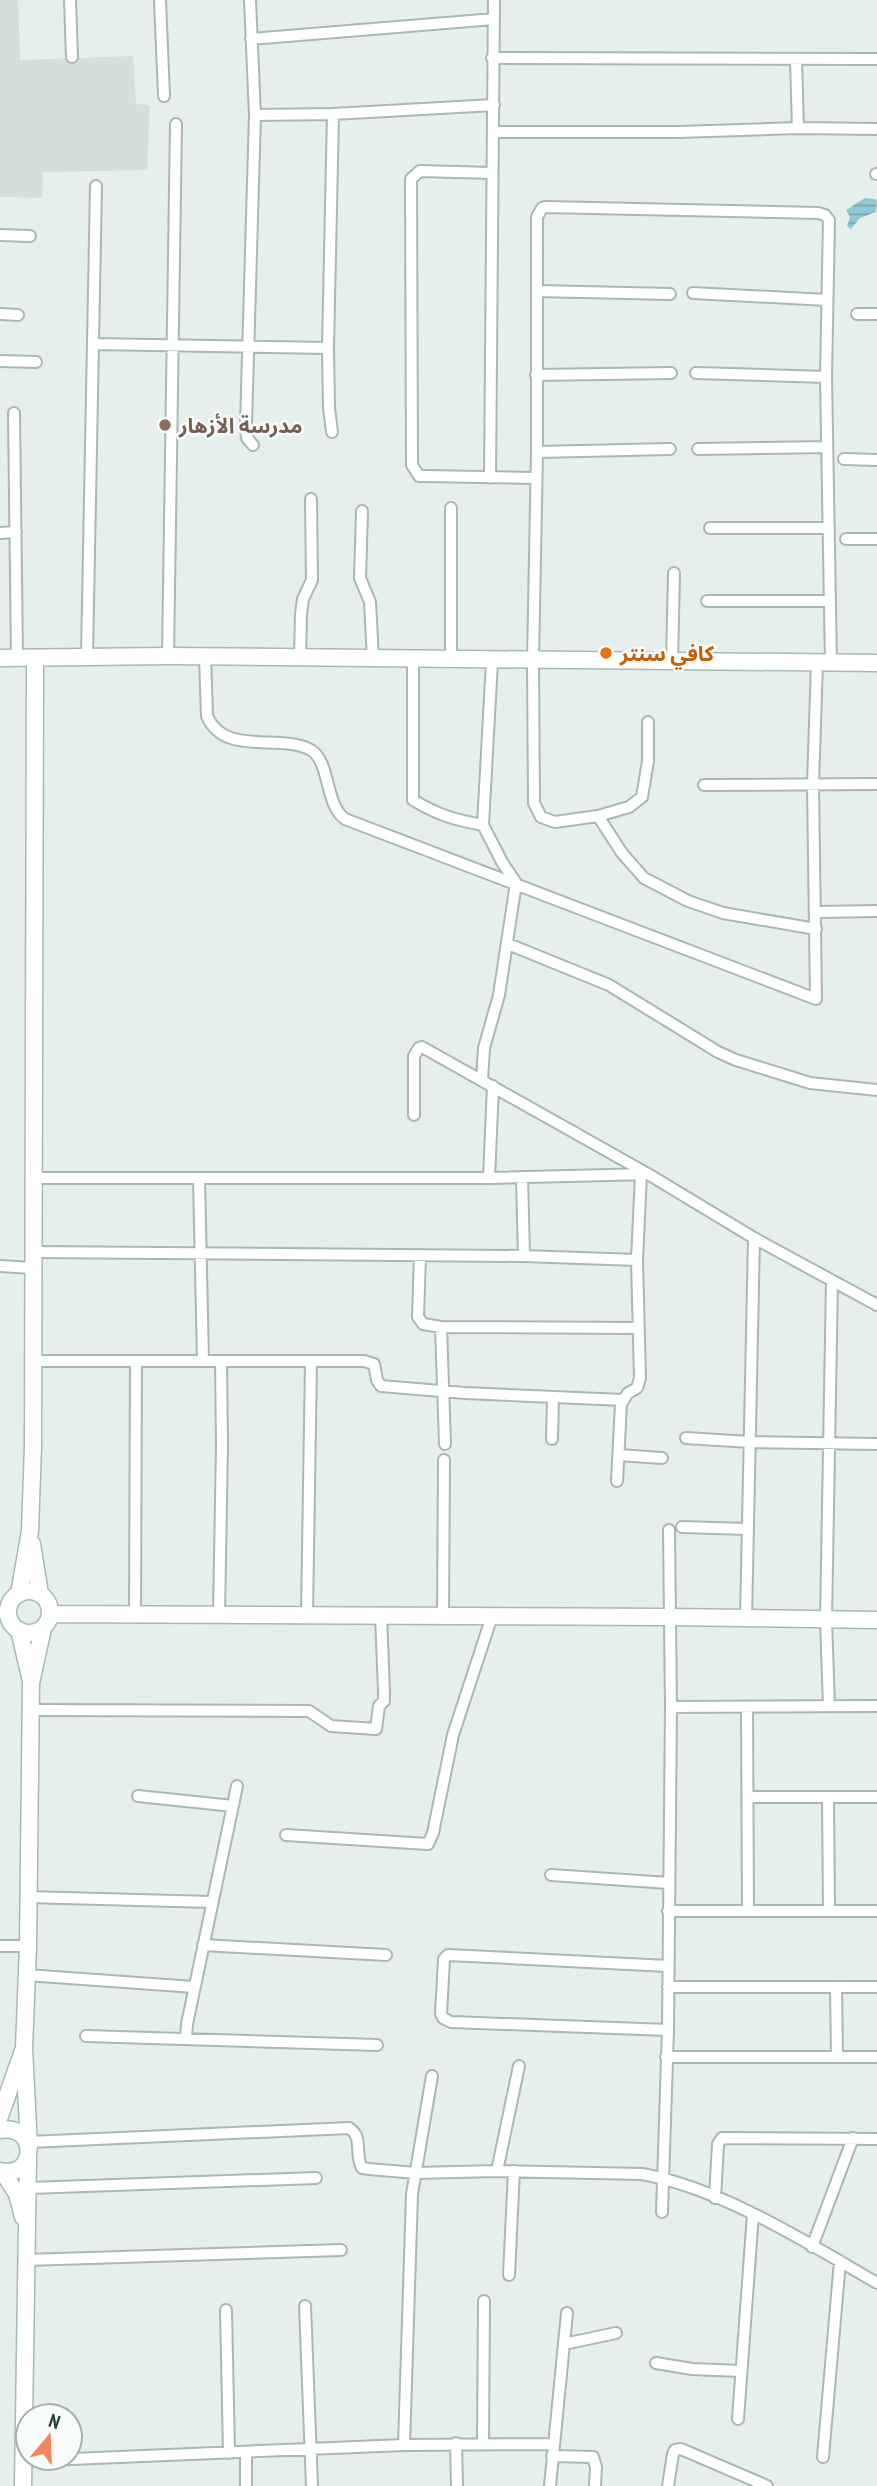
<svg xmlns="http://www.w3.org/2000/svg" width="877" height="2486" font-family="'PT Sans Narrow','Noto Sans Arabic',sans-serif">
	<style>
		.built { fill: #d4dfda }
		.water { fill: url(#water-rules) }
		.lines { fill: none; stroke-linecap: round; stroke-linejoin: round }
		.street-casing { stroke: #a8b8b2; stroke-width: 14 }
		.secondary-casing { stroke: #a4bbb3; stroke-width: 19 }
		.street { stroke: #fff; stroke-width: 10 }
		.secondary { stroke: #fff; stroke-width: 16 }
		.education-dot { fill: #8d6e63; stroke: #f7fbf9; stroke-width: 2.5 }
		.food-dot { fill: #e8710a; stroke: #f7fbf9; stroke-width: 2.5 }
		.labels { text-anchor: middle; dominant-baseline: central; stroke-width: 5; stroke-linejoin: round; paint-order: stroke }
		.education-label { font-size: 21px; font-weight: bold; fill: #785e54; stroke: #f7fbf9; text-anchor: start }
		.food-label { font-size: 21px; font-weight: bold; fill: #c56008; stroke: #f7fbf9; text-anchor: start }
	</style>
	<defs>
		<pattern id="water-rules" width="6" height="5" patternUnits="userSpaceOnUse" patternTransform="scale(1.75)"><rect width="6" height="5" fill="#8ec9d4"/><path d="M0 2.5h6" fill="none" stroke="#74a5ad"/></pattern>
	</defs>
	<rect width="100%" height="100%" fill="#e6efeb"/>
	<path class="built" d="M 0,0 L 18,0 L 20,60 L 133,56 L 136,103 L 150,106 L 147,170 L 43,172 L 42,198 L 0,197 Z"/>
	<path class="water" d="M 865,198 L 875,199 L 877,201 L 876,212 L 860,218 L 851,229 L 847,226 L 850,217 L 846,210 Z"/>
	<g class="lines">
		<defs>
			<path id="street" d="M 70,0 L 72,57
				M 160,0 L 164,96
				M 250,0 L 255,115 L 246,424 L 247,438 L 253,445
				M 251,39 L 494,19
				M 492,58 L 877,59
				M 796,60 L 798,128
				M 255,115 L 333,114 L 494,105
				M 494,132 L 678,132 L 798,128 L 877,129
				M 492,173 L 420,171 L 411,179 L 412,465 L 419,476 L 425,476 L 536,478
				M 876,174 L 877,174
				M 0,235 L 30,236
				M 537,291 L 670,294
				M 693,293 L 827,300
				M 0,314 L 18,315
				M 857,314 L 877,314
				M 94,344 L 328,348 L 333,114
				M 328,348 L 329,408 L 332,432
				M 0,361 L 36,362
				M 696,373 L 826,377
				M 536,375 L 671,373
				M 14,413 L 17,658
				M 698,449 L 827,447
				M 537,452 L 670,449
				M 844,459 L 877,460
				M 490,478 L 494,0
				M 451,508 L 451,660
				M 362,511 L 360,578 L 370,602 L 373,659
				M 710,528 L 829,528
				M 0,533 L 16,532
				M 846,539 L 877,539
				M 707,601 L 830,601
				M 87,656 L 96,186
				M 168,656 L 176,124
				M 205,657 L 207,716 C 224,756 277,734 309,749 C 331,759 324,804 345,819 L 816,999 L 813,785 L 817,662
				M 300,658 L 301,614 L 303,599 L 312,580 L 311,499
				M 413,660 L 413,800 C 438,815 455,820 483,825
				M 672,661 L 674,573
				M 648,722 L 648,761 L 642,797 L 629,807 L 598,816 L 555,822 L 541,817 L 534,803 L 533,661 L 537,452 L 537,217 L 542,208 L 545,207 L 818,213 L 825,215 L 829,220 L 826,377 L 831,663
				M 704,785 L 877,784
				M 598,816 L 622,853 L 644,878 L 688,901 L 723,913 L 816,929
				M 816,912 L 877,911
				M 508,944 L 609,985 L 718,1052 L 736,1060 L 810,1083 L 877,1090
				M 482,1080 L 484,1048 L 499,995 L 516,883 L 502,862 L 483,825 L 492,661
				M 414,1115 L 414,1056 L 419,1048 L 422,1047 L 648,1174 L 754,1238 L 877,1305
				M 522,1177 L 524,1256
				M 32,1178 L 489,1178 L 648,1174
				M 199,1178 L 203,1361
				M 489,1178 L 493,1086
				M 32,1252 L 524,1256 L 637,1260
				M 420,1255 L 418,1317 L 423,1324 L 441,1327 L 639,1328
				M 0,1266 L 32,1268
				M 441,1327 L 445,1444
				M 32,1361 L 364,1361 L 374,1364 L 377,1380 L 381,1386 L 465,1393 L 623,1400
				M 686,1438 L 750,1442 L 877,1444
				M 552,1439 L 553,1397
				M 619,1455 L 662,1458
				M 617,1481 L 621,1404 L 628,1393 L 637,1388 L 640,1378 L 637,1260 L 641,1174
				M 682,1527 L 748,1529
				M 0,1612 L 9,1612
				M 135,1614 L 136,1361
				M 219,1615 L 222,1445 L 221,1361
				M 307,1615 L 311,1361
				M 443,1616 L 444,1460
				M 746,1619 L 754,1238
				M 829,1706 L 826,1620 L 832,1281
				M 671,1707 L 877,1706
				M 747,1707 L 748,1911
				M 31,1710 L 309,1711 L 331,1726 L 376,1729 L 379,1706 L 384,1701 L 384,1691 L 381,1616
				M 138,1796 L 233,1806
				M 748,1797 L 877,1797
				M 828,1797 L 829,1911
				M 286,1835 L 428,1844 L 433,1833 L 453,1735 L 492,1616
				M 551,1875 L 669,1883
				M 27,1897 L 212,1902
				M 668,1911 L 877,1911
				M 203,1945 L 386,1955
				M 0,1946 L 28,1946
				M 27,1975 L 194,1987
				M 668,1987 L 877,1987
				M 836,1987 L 837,2057
				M 668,2030 L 451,2022 L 443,2018 L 441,2014 L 444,1959 L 448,1955 L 668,1966
				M 86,2036 L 377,2045
				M 186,2038 L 187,2024 L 237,1786
				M 666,2057 L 877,2057
				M 29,2142 L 349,2128 C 364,2137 354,2155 362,2168 L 369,2169 L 416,2173 L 497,2171 L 642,2174 C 721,2188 808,2243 877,2283
				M 497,2171 L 519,2066
				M 29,2188 L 316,2178
				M 715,2198 L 718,2144 L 722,2138 L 877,2139
				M 662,2212 L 668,2030 L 671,1707 L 669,1530
				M 812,2247 L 853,2138
				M 26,2260 L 341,2250
				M 509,2275 L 514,2171
				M 305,2306 L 312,2486
				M 226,2310 L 229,2453
				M 564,2344 L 616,2333
				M 656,2363 L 692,2369 L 741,2371
				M 738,2419 L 753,2214
				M 456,2443 L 457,2486
				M 483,2444 L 484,2301
				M 404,2445 L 412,2194 L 432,2076
				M 246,2452 L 246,2486
				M 552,2456 L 593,2457 L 596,2467 L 595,2486
				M 823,2457 L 840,2261
				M 24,2461 L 404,2445 L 553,2444
				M 550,2486 L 567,2313
				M 668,2486 L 673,2454 L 675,2450 L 681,2449 L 767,2486"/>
			<path id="secondary" d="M 0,658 L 168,656 L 877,663
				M 32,1544 L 40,1594
				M8 1612a21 21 0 1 1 42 0a21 21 0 1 1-42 0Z
				M 19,1594 L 30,1531 L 33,1446 L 35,658
				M 50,1614 L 670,1617 L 877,1620
				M 19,1630 L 30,1677
				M 0,2116 L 23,2051
				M 0,2130 C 38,2123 38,2179 0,2171
				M 29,2147 L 24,2048 L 28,1946 L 31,1683 L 43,1628
				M 3,2172 L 17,2194 L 23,2217
				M 23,2486 L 28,2158"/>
		</defs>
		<use href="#street" class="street-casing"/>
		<use href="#secondary" class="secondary-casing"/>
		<use href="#street" class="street"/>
		<use href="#secondary" class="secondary"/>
	</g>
	<circle class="education-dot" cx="165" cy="425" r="7"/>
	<circle class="food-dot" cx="606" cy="653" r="7"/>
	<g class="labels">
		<g class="education-label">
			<text x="179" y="425">مدرسة الأزهار</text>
		</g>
		<g class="food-label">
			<text x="620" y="653">كافي سنتر</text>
		</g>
	</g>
	<g transform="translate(49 2437) rotate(19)"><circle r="33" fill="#f7fbf9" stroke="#a3b1ad" stroke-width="2"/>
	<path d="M0-5L12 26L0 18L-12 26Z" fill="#f4845f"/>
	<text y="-10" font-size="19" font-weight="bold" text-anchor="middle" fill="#24423a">N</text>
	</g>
</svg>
